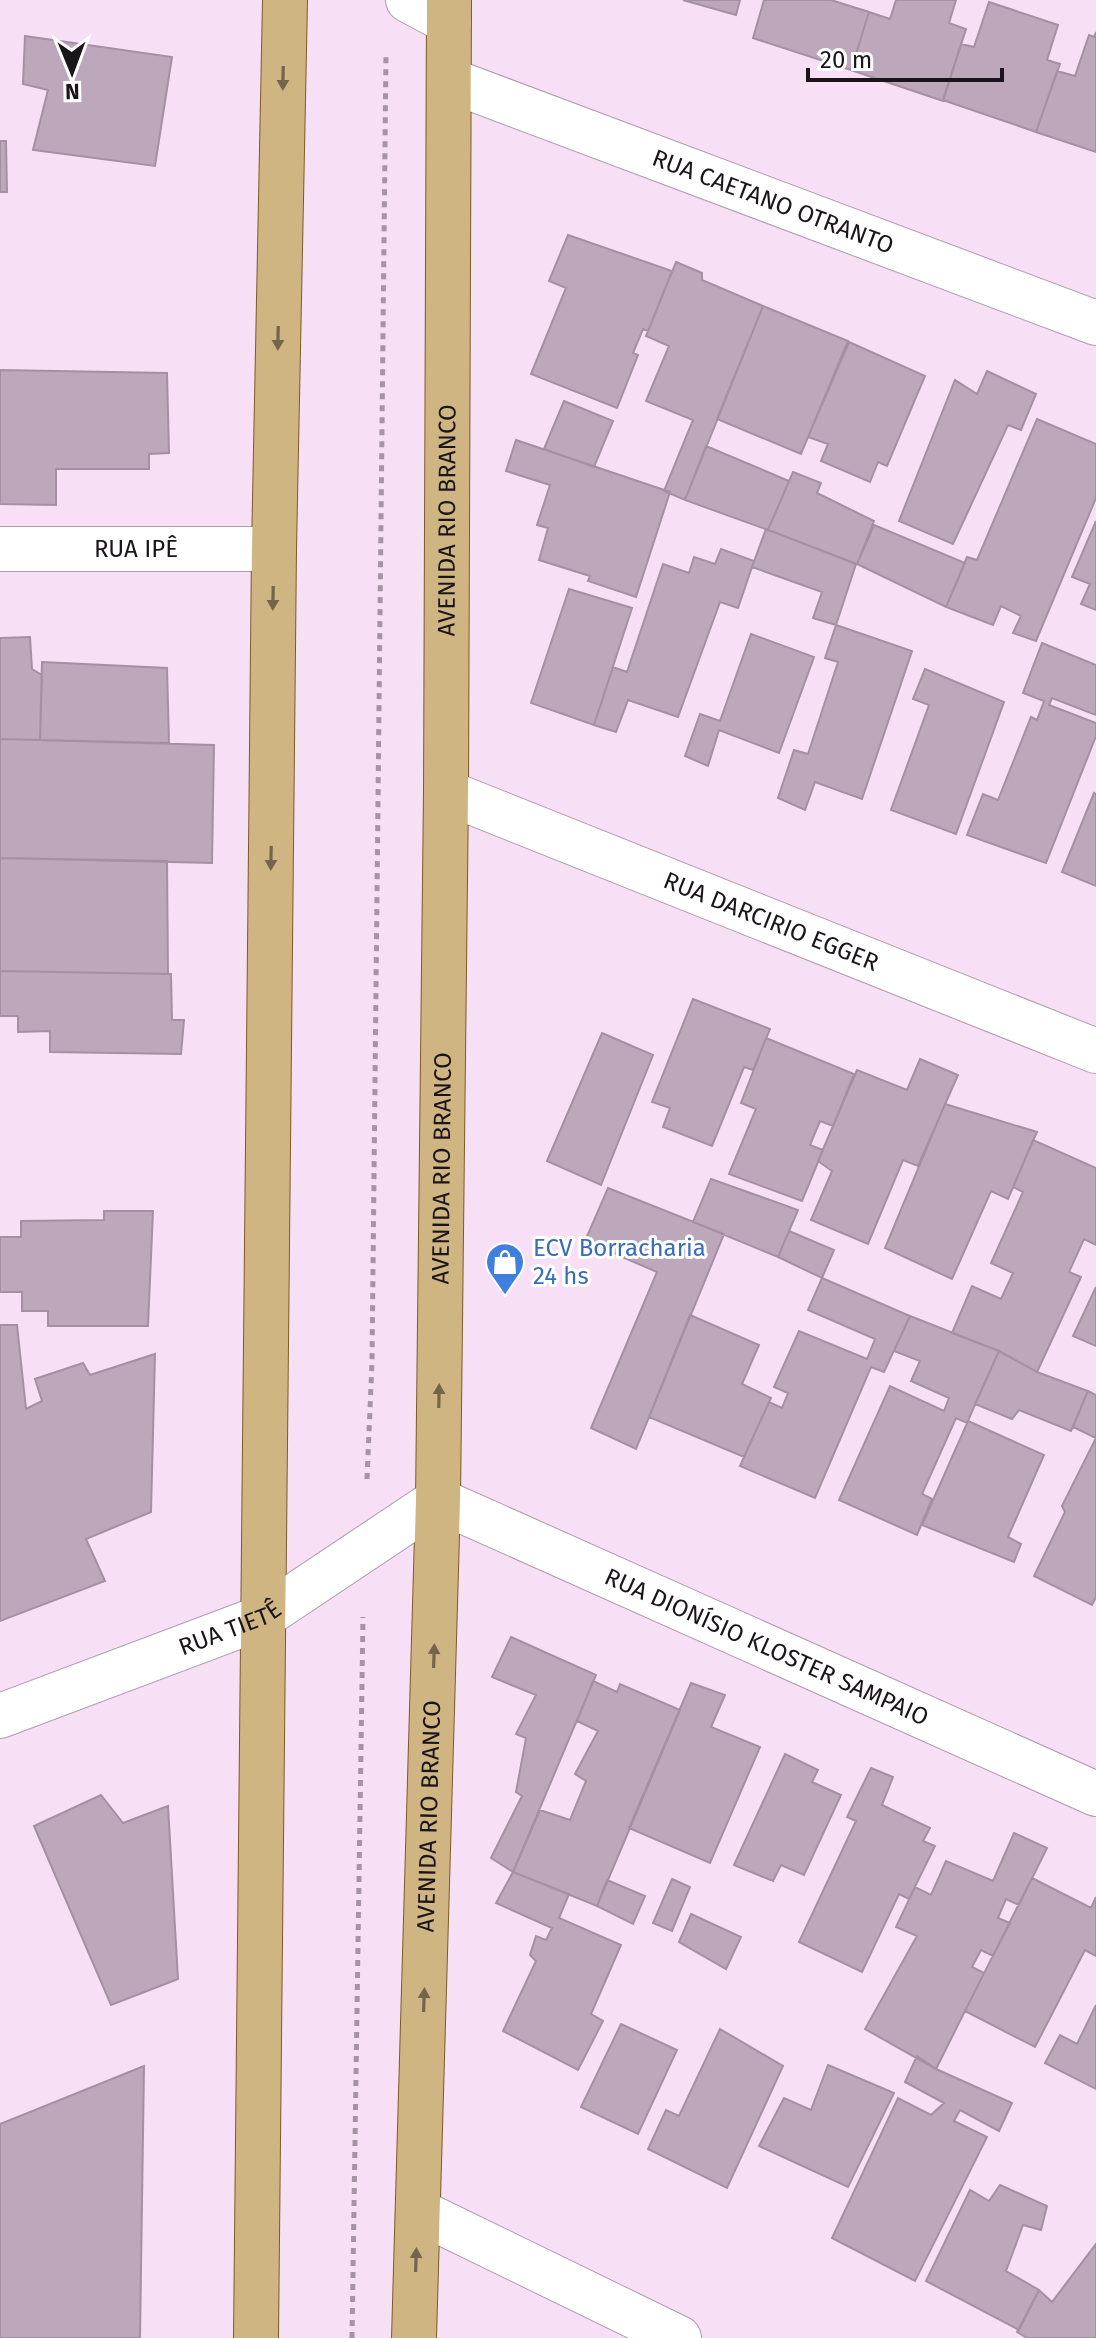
<svg xmlns="http://www.w3.org/2000/svg" width="1096" height="2338" font-family="'Fira Sans',sans-serif">
	<style>
		.building { fill: #bca7bb; stroke: #a590a3; stroke-width: 2 }
		.lines { fill: none; stroke-linecap: round; stroke-linejoin: round }
		.street-casing { stroke: #af9aae; stroke-width: 46 }
		.secondary-casing { stroke: #af9aae; stroke-width: 46 }
		.primary-casing { stroke: #7b5c28; stroke-width: 46 }
		.path { stroke: #a594a3; stroke-width: 5; stroke-dasharray: 6 6; stroke-linecap: butt }
		.street { stroke: #fff; stroke-width: 44 }
		.secondary { stroke: #fff; stroke-width: 44 }
		.primary { stroke: #ceb582; stroke-width: 44 }
		.oneway { fill: #74644e }
		.labels { text-anchor: middle; dominant-baseline: central; stroke-width: 6; stroke-linejoin: round; paint-order: stroke }
		.street-label { font-size: 24px; fill: #1b141b; stroke: #fff }
		.shop-label { font-size: 24px; fill: #366cbe; stroke: #fff; text-anchor: start }
	</style>
	<rect width="100%" height="100%" fill="#f7e0f5"/>
	<path class="building" d="M 683,0 L 740,0 L 736,15 Z
		M 764,0 L 831,0 L 869,12 L 851,70 L 753,38 Z
		M 896,0 L 956,0 L 949,23 L 966,29 L 943,101 L 851,70 L 869,12 L 890,19 Z
		M 989,2 L 1058,25 L 1047,60 L 1060,64 L 1036,132 L 943,100 L 961,44 L 974,47 Z
		M 1096,32 L 1096,152 L 1036,132 L 1057,71 L 1075,76 L 1089,35 L 1094,37 Z
		M 25,36 L 172,57 L 155,166 L 33,150 L 48,90 L 23,84 Z
		M 0,141 L 6,141 L 7,192 L 0,192 Z
		M 568,235 L 672,271 L 648,331 L 643,329 L 633,353 L 638,355 L 617,408 L 531,374 L 566,288 L 549,281 Z
		M 676,262 L 702,273 L 702,280 L 763,306 L 685,500 L 664,491 L 693,420 L 646,401 L 669,346 L 646,336 Z
		M 763,306 L 848,341 L 801,454 L 717,419 Z
		M 849,342 L 925,376 L 887,466 L 878,462 L 870,482 L 821,461 L 828,444 L 808,437 Z
		M 0,370 L 167,373 L 169,453 L 149,454 L 149,469 L 56,469 L 56,505 L 0,504 Z
		M 987,371 L 1036,394 L 1021,430 L 1008,425 L 953,544 L 899,521 L 955,380 L 977,394 Z
		M 564,401 L 613,421 L 594,467 L 544,449 Z
		M 1037,419 L 1096,444 L 1096,498 L 1036,641 L 1013,633 L 1021,616 L 1001,606 L 993,625 L 946,607 L 967,557 L 977,560 Z
		M 516,440 L 670,492 L 636,597 L 588,581 L 590,576 L 539,560 L 548,528 L 537,525 L 550,485 L 506,471 Z
		M 706,446 L 789,481 L 768,530 L 685,500 Z
		M 793,472 L 821,483 L 817,493 L 874,521 L 857,564 L 768,530 Z
		M 1096,521 L 1096,610 L 1081,604 L 1090,584 L 1072,577 Z
		M 874,525 L 965,563 L 946,607 L 857,564 Z
		M 766,529 L 856,564 L 836,625 L 813,618 L 822,592 L 752,567 Z
		M 721,549 L 754,561 L 738,608 L 720,602 L 678,717 L 628,700 L 616,732 L 594,725 L 613,667 L 627,672 L 663,564 L 689,573 L 694,557 L 715,564 Z
		M 569,589 L 632,608 L 594,725 L 531,703 Z
		M 836,625 L 912,651 L 862,799 L 815,782 L 805,810 L 778,798 L 794,750 L 808,754 L 838,662 L 825,658 Z
		M 751,634 L 814,657 L 779,753 L 719,730 L 708,766 L 685,756 L 700,714 L 720,721 Z
		M 30,637 L 32,669 L 42,675 L 40,740 L 0,739 L 0,638 Z
		M 1042,643 L 1096,665 L 1096,715 L 1052,698 L 1049,705 L 1096,723 L 1096,736 L 1046,863 L 967,835 L 983,794 L 998,800 L 1031,717 L 1037,720 L 1044,701 L 1023,693 Z
		M 42,662 L 167,668 L 169,743 L 40,740 Z
		M 925,669 L 1004,702 L 956,834 L 891,810 L 929,705 L 913,699 Z
		M 0,739 L 214,745 L 212,863 L 0,858 Z
		M 1094,793 L 1096,794 L 1096,886 L 1062,872 Z
		M 0,858 L 167,861 L 168,974 L 0,971 Z
		M 0,971 L 171,974 L 172,1020 L 184,1020 L 181,1054 L 50,1052 L 50,1031 L 18,1032 L 18,1016 L 0,1016 Z
		M 693,999 L 770,1029 L 753,1070 L 744,1067 L 712,1146 L 663,1127 L 670,1108 L 652,1102 Z
		M 602,1033 L 653,1055 L 601,1185 L 547,1161 Z
		M 766,1038 L 854,1074 L 833,1126 L 820,1121 L 810,1145 L 823,1150 L 802,1201 L 729,1174 L 756,1109 L 741,1103 Z
		M 920,1059 L 958,1075 L 918,1166 L 903,1160 L 868,1244 L 811,1220 L 832,1171 L 818,1161 L 857,1070 L 907,1090 Z
		M 945,1104 L 1037,1132 L 1008,1199 L 991,1191 L 952,1279 L 885,1248 Z
		M 1033,1140 L 1096,1168 L 1096,1245 L 1084,1239 L 1069,1272 L 1081,1277 L 1037,1372 L 999,1351 L 952,1333 L 972,1286 L 1001,1299 L 1013,1273 L 991,1263 L 1023,1192 L 1013,1187 Z
		M 711,1179 L 798,1210 L 778,1257 L 693,1222 Z
		M 608,1188 L 724,1234 L 636,1449 L 591,1428 L 657,1272 L 585,1241 Z
		M 104,1211 L 153,1211 L 148,1326 L 48,1326 L 48,1311 L 22,1311 L 22,1292 L 0,1292 L 0,1237 L 21,1237 L 21,1221 L 104,1220 Z
		M 789,1231 L 834,1250 L 822,1278 L 778,1257 Z
		M 822,1278 L 910,1316 L 884,1372 L 871,1367 L 815,1498 L 740,1466 L 769,1402 L 782,1408 L 788,1393 L 774,1387 L 799,1331 L 867,1359 L 875,1339 L 808,1310 Z
		M 1096,1287 L 1096,1346 L 1073,1336 Z
		M 690,1315 L 759,1345 L 742,1384 L 771,1398 L 744,1457 L 649,1417 Z
		M 910,1316 L 999,1351 L 967,1423 L 956,1418 L 922,1494 L 932,1499 L 917,1535 L 839,1500 L 890,1386 L 944,1411 L 949,1398 L 911,1381 L 920,1361 L 894,1351 Z
		M 0,1325 L 17,1325 L 26,1409 L 42,1401 L 35,1379 L 83,1363 L 90,1375 L 155,1354 L 151,1512 L 86,1539 L 105,1581 L 0,1621 Z
		M 999,1351 L 1037,1372 L 1088,1391 L 1071,1431 L 1019,1410 L 1012,1419 L 975,1404 Z
		M 1088,1391 L 1096,1395 L 1096,1597 L 1092,1605 L 1034,1576 L 1065,1512 L 1062,1506 L 1096,1438 L 1073,1427 Z
		M 968,1421 L 1044,1455 L 1008,1537 L 1021,1544 L 1014,1562 L 922,1525 Z
		M 511,1637 L 596,1675 L 513,1872 L 491,1858 L 522,1796 L 516,1792 L 526,1738 L 516,1734 L 536,1695 L 492,1677 Z
		M 593,1681 L 617,1692 L 620,1684 L 680,1710 L 597,1906 L 513,1872 L 540,1810 L 570,1820 L 586,1781 L 575,1774 L 598,1731 L 577,1721 Z
		M 691,1683 L 725,1695 L 711,1727 L 760,1747 L 710,1863 L 629,1828 Z
		M 785,1754 L 818,1770 L 812,1782 L 841,1795 L 804,1875 L 781,1865 L 773,1881 L 734,1865 Z
		M 871,1768 L 893,1777 L 882,1805 L 930,1828 L 923,1841 L 935,1846 L 909,1899 L 899,1894 L 862,1972 L 799,1942 L 856,1821 L 847,1817 Z
		M 101,1795 L 123,1823 L 168,1806 L 178,1979 L 111,2005 L 34,1826 Z
		M 1014,1833 L 1047,1848 L 1019,1905 L 1006,1899 L 998,1918 L 1010,1923 L 993,1956 L 981,1950 L 972,1967 L 984,1973 L 936,2069 L 865,2029 L 917,1936 L 896,1927 L 915,1887 L 931,1895 L 946,1861 L 993,1881 Z
		M 513,1872 L 569,1894 L 559,1918 L 621,1945 L 591,2014 L 603,2021 L 578,2070 L 503,2031 L 536,1961 L 530,1955 L 536,1936 L 546,1940 L 552,1928 L 496,1903 Z
		M 1032,1878 L 1091,1908 L 1096,1897 L 1096,1956 L 1085,1950 L 1035,2047 L 965,2011 Z
		M 672,1879 L 690,1887 L 672,1931 L 653,1923 Z
		M 607,1880 L 645,1896 L 633,1924 L 597,1906 Z
		M 691,1914 L 741,1937 L 726,1969 L 679,1942 Z
		M 1096,2005 L 1096,2089 L 1045,2063 L 1060,2035 L 1077,2044 Z
		M 621,2024 L 677,2050 L 638,2134 L 581,2107 Z
		M 720,2029 L 783,2066 L 727,2188 L 648,2149 L 666,2110 L 679,2116 Z
		M 917,2056 L 936,2069 L 1012,2103 L 999,2131 L 960,2110 L 954,2121 L 987,2137 L 915,2281 L 832,2238 L 898,2098 L 931,2115 L 944,2103 L 905,2082 Z
		M 828,2065 L 894,2093 L 848,2187 L 759,2146 L 784,2098 L 811,2110 Z
		M 144,2066 L 140,2338 L 0,2338 L 0,2124 Z
		M 1000,2185 L 1047,2206 L 1041,2230 L 1023,2225 L 1006,2271 L 1039,2290 L 1019,2330 L 926,2281 L 970,2190 L 989,2201 Z
		M 1096,2244 L 1096,2338 L 1027,2338 L 1017,2332 L 1039,2290 L 1052,2302 Z"/>
	<g class="lines">
		<defs>
			<g id="street">
				<path d="M 408,0 L 449,22"/>
				<path id="s1" d="M 449,80 L 1096,323"/>
				<path id="s2" d="M 0,549 L 274,549"/>
				<path id="s3" d="M 446,792 L 1096,1051"/>
				<path id="s4" d="M 438,1500 L 1096,1794"/>
				<path d="M 418,2211 L 679,2338"/>
			</g>
			<g id="secondary">
				<path id="s5" d="M 0,1716 L 263,1617 L 438,1500"/>
			</g>
			<g id="primary">
				<path d="M 256,2338 L 274,549 L 285,0"/>
				<path id="s6" d="M 414,2338 L 438,1500 L 446,792 L 449,0"/>
			</g>
		</defs>
		<use href="#street" class="street-casing"/>
		<use href="#secondary" class="secondary-casing"/>
		<use href="#primary" class="primary-casing"/>
		<path class="path" d="M 367,1479 L 372,1363 L 386,53
			M 352,2338 L 363,1617"/>
		<use href="#street" class="street"/>
		<use href="#secondary" class="secondary"/>
		<use href="#primary" class="primary"/>
	</g>
	<defs><path id="oneway-solid" d="M-6-.8H1V-3.2L6.5 0L1 3.2V.8H-6Z" transform="scale(2)"/></defs>
	<g class="oneway">
		<use href="#oneway-solid" transform="translate(283 78) rotate(91)"/>
		<use href="#oneway-solid" transform="translate(278 338) rotate(91)"/>
		<use href="#oneway-solid" transform="translate(273 598) rotate(91)"/>
		<use href="#oneway-solid" transform="translate(271 858) rotate(91)"/>
		<use href="#oneway-solid" transform="translate(439 1396) rotate(-89)"/>
		<use href="#oneway-solid" transform="translate(434 1656) rotate(-88)"/>
		<use href="#oneway-solid" transform="translate(424 2000) rotate(-88)"/>
		<use href="#oneway-solid" transform="translate(416 2260) rotate(-88)"/>
	</g>
	<defs>
		<symbol id="shop-pin" viewBox="-11 -11 22 30"><path d="M0 17L-7.5 6A9.5 9.5 0 1 1 7.5 6Z" fill="#3f7fe0" stroke="#fff"/><path d="M-5-2.5h2.3a2.7 3.5 0 0 1 5.4 0H5L5.5 6h-11ZM-1.5-2.5h3a1.5 2.3 0 0 0-3 0Z" fill="#fff"/></symbol>
	</defs>
	<g fill-rule="evenodd">
		<use href="#shop-pin" x="483" y="1240" width="44" height="60"/>
	</g>
	<g class="labels">
		<g class="street-label">
			<text stroke="none"><textPath href="#s1" startOffset="346">RUA CAETANO OTRANTO</textPath></text>
			<text stroke="none"><textPath href="#s6" startOffset="1818">AVENIDA RIO BRANCO</textPath></text>
			<text stroke="none"><textPath href="#s2" startOffset="136">RUA IPÊ</textPath></text>
			<text stroke="none"><textPath href="#s3" startOffset="350">RUA DARCIRIO EGGER</textPath></text>
			<text stroke="none"><textPath href="#s6" startOffset="1170">AVENIDA RIO BRANCO</textPath></text>
			<text stroke="none"><textPath href="#s5" startOffset="246">RUA TIETÊ</textPath></text>
			<text stroke="none"><textPath href="#s4" startOffset="360">RUA DIONÍSIO KLOSTER SAMPAIO</textPath></text>
			<text stroke="none"><textPath href="#s6" startOffset="522">AVENIDA RIO BRANCO</textPath></text>
		</g>
		<g class="shop-label">
			<text x="533" y="1248">ECV Borracharia<tspan x="533" dy="28">24 hs</tspan></text>
		</g>
	</g>
	<g transform="translate(72 72) rotate(179)" stroke="#ffffff" stroke-width="6" paint-order="stroke">
	<path d="M0-6L14 30L0 20L-14 30Z" fill="#1b141b"/>
	<text y="-12" font-size="22" font-weight="bold" text-anchor="middle" fill="#1b141b">N</text>
	</g>
	<path d="M808 68v12h194v-12" fill="none" stroke="#1b141b" stroke-width="4"/>
	<text x="820" y="68" font-size="24" fill="#1b141b" stroke="#ffffff" stroke-width="6" paint-order="stroke">20 m</text>
</svg>
